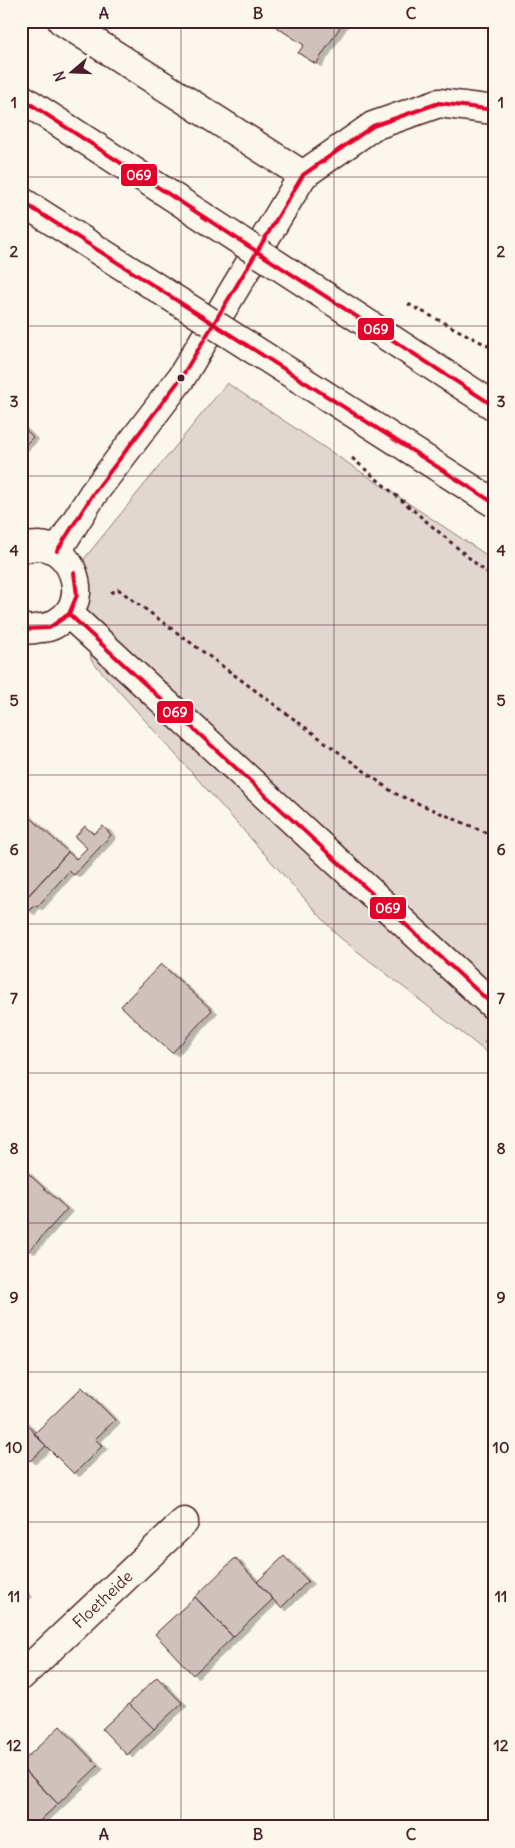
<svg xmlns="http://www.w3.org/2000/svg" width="515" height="1848" font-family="Delius,sans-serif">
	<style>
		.green { fill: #e2d7d0; stroke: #967b7e }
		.building { fill: #cfc2bc; stroke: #4a1f2b; filter: url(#shadow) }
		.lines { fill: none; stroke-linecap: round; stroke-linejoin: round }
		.minor-casing { stroke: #4a1f2b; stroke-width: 31 }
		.path { stroke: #4a1f2b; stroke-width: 3; stroke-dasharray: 4 4; stroke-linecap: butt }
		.minor { stroke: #fbf7ec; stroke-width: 28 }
		.major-bridge-casing { stroke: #4a1f2b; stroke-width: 31; stroke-linecap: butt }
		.path-bridge { stroke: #4a1f2b; stroke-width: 3; stroke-dasharray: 4 4; stroke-linecap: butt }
		.major-bridge { stroke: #fbf7ec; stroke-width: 28 }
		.bus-1-casing { stroke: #fbf7ec; stroke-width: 8 }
		.bus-1 { stroke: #e4002b; stroke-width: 4 }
		.grid { fill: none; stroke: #4a1f2b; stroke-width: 1; stroke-opacity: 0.55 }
		.bus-dot { fill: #4a1f2b; stroke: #fbf7ec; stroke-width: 2 }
		.labels { text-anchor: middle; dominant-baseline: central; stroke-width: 4.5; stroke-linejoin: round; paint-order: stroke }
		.street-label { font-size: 16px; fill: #4a1f2b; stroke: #fbf7ec }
		.line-badge { stroke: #fbf7ec; stroke-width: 2 }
		.badge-label { font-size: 14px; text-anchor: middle; font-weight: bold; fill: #fff }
		.neatline { fill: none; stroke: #4a1f2b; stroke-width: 2 }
		.grid-label { font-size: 16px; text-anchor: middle; font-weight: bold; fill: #4a1f2b }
	</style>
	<defs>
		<filter id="shadow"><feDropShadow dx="5.5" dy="3" stdDeviation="0" flood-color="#0004"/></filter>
	</defs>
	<rect width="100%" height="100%" fill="#fbf7ec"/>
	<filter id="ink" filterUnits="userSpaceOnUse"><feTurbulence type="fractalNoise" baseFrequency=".02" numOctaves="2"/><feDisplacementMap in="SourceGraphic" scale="10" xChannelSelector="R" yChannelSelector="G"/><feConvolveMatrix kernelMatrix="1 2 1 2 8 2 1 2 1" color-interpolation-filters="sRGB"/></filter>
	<g filter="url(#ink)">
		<path class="green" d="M 227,383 L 494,560 L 494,1058 L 338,936 L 91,660 L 84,559 Z"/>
		<path class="building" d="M 267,21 L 344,21 L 316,64 L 298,53 L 304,45 Z
			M 21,425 L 33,437 L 21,449 Z
			M 21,809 L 68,852 L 28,896 L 21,889 Z
			M 85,826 L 93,834 L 103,826 L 111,835 L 74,875 L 69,871 L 37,907 L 34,905 L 29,912 L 21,905 L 21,889 L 28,896 L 68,852 L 76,859 L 87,848 L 75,837 Z
			M 161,964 L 212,1010 L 172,1053 L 139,1024 L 140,1024 L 121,1006 Z
			M 21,1167 L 67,1209 L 29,1251 L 21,1244 Z
			M 82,1387 L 115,1420 L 95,1439 L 102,1446 L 74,1474 L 34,1434 Z
			M 21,1418 L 46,1446 L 30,1461 L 21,1452 Z
			M 284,1556 L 308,1581 L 281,1608 L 257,1582 Z
			M 235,1558 L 273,1599 L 233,1637 L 195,1597 Z
			M 21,1588 L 27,1594 L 21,1599 Z
			M 195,1597 L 233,1637 L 193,1675 L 155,1634 Z
			M 157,1677 L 182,1703 L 154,1729 L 129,1704 Z
			M 129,1704 L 154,1729 L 127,1755 L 102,1729 Z
			M 60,1726 L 98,1766 L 58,1804 L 21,1766 L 21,1763 Z
			M 21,1766 L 58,1804 L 33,1827 L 21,1827 Z"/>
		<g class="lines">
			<defs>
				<g id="minor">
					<path d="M 62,21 L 303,175"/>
					<path d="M 21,549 C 26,548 32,546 37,546 C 71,544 92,598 61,620 C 54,625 49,628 40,628 C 34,629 27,631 21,627"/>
					<path d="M 57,551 L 93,494 L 181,378 L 303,175 L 373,126 L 439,103 L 494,110"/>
					<path d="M 69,614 L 494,1006"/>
					<path id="s1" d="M 21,1676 L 184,1522"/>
				</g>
			</defs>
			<use href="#minor" class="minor-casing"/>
			<path class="path" d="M 352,458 L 494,579
				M 111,593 L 118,589 L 394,793 L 494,836
				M 485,1041 L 494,1049"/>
			<use href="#minor" class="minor"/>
			<defs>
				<path id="major-bridge" d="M 21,98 L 494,406
					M 21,201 L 494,503"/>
			</defs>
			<use href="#major-bridge" class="major-bridge-casing"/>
			<path class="path-bridge" d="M 408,304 L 494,349"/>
			<use href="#major-bridge" class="major-bridge"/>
			<defs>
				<path id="bus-1" d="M 21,98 L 494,406
					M 21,201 L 494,503
					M 57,551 L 93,494 L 181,378 L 303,175 L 373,126 L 439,103 L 494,110
					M 69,614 L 494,1006
					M 21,627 L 25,629 L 49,628 L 69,614 L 77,595 L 74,573"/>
			</defs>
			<use href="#bus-1" class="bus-1-casing"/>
			<use href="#bus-1" class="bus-1"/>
		</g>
	</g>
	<path class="grid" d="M 181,21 L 181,1827M 334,21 L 334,1827M 21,177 L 494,177M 21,326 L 494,326M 21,476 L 494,476M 21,625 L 494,625M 21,775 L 494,775M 21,924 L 494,924M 21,1073 L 494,1073M 21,1223 L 494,1223M 21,1372 L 494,1372M 21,1522 L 494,1522M 21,1671 L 494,1671"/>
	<circle class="bus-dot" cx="181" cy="378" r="4.5"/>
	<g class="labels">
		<g class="street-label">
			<text stroke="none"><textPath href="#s1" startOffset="112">Floetheide</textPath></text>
		</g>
	</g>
	<g class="line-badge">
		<rect x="120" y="163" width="38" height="24" rx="5" fill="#e4002b"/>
		<rect x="357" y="317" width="38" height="24" rx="5" fill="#e4002b"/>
		<rect x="156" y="700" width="38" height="24" rx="5" fill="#e4002b"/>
		<rect x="369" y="896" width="38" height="24" rx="5" fill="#e4002b"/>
	</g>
	<g class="badge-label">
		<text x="139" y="180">069</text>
		<text x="376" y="334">069</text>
		<text x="175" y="717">069</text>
		<text x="388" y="913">069</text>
	</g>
	<rect width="515" height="1848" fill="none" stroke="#fbf7ec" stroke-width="55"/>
	<g transform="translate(72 72) rotate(251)" stroke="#fbf7ec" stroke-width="4" paint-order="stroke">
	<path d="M0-4L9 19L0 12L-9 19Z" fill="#4a1f2b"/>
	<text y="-8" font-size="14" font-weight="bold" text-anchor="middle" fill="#4a1f2b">N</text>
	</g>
	<rect x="28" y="28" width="460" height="1792" class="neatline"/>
	<g class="grid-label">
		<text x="104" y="19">A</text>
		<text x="258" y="19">B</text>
		<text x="411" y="19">C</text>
		<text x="14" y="108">1</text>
		<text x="501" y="108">1</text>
		<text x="14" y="257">2</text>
		<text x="501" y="257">2</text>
		<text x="14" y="407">3</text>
		<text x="501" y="407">3</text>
		<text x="14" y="556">4</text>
		<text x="501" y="556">4</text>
		<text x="14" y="706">5</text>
		<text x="501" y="706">5</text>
		<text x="14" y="855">6</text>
		<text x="501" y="855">6</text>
		<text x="14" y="1004">7</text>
		<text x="501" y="1004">7</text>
		<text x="14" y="1154">8</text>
		<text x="501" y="1154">8</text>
		<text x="14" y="1303">9</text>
		<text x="501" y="1303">9</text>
		<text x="14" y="1453">10</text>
		<text x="501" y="1453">10</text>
		<text x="14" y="1602">11</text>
		<text x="501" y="1602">11</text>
		<text x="14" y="1751">12</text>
		<text x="501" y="1751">12</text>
		<text x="104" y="1840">A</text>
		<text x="258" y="1840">B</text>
		<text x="411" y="1840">C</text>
	</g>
</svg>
